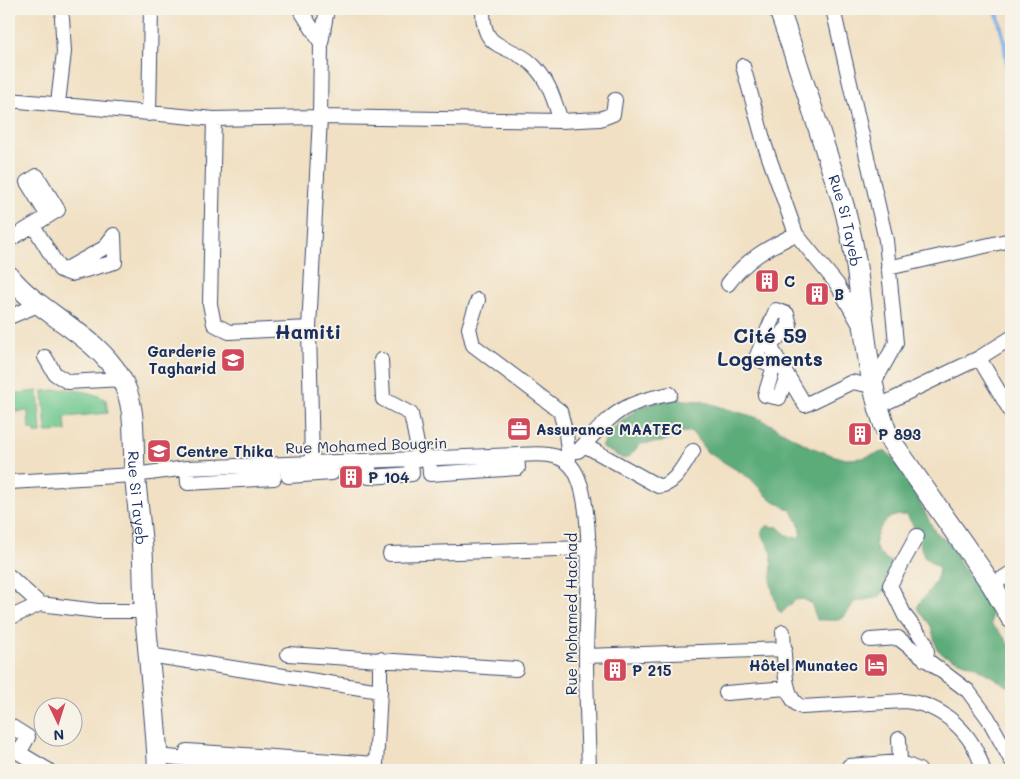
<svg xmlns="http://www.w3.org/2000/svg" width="1020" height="779" font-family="Mali,sans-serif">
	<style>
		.green { fill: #70c88e; stroke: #467c76 }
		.forest { fill: #5cac79; stroke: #3c6e6c }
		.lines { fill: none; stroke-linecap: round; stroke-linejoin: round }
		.stream { stroke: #7caee8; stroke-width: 4.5 }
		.street-casing { stroke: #3b4a6d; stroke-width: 16 }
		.secondary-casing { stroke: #3b4a6d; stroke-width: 22 }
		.street { stroke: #fff; stroke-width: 14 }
		.secondary { stroke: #fff; stroke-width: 20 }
		.labels { text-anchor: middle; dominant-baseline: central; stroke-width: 4; stroke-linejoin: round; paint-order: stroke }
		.street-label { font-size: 15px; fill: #1b2f5e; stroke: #f7f3e8 }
		.poi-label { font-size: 15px; font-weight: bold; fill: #1b2f5e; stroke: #f7f3e8; text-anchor: start }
		.district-label { font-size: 20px; font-weight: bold; fill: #1b2f5e; stroke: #f7f3e8 }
	</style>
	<rect width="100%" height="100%" fill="#f7f3e8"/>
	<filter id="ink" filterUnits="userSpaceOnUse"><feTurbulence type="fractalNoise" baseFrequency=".02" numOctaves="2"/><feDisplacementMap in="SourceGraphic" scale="10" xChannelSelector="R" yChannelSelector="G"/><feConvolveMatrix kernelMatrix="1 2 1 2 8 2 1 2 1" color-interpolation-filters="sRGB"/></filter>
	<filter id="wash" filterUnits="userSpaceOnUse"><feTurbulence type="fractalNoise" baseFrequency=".0096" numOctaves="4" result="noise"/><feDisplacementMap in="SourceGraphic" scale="20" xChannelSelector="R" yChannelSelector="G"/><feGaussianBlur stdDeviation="1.12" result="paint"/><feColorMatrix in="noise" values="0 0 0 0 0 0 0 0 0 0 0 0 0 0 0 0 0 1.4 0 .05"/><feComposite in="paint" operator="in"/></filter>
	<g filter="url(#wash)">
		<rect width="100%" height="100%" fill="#f1e0c3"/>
		<path class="green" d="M 66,389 C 81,391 93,392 106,400 L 108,413 L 65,417 L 66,431 L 46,432 L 43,391 Z
			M 38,391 L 41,433 L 35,433 L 35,429 L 29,429 L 28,411 L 9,412 L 9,394 Z"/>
		<path class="forest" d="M 670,399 L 701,401 L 761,419 L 810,447 L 832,455 L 846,459 L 862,458 L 886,451 L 892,457 L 912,488 L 934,530 L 951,546 L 962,566 L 992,606 L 991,624 C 1018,648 1011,654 1011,688 L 974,666 L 943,655 L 937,649 L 931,626 L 917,608 C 924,593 938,586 939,568 L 924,557 L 916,531 L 907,515 C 903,515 899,515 895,516 C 883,518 871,539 877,550 C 880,556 890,561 895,565 L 886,576 L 885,591 L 879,597 L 854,602 C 840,626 842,619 817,620 L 811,603 L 803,599 L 795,600 L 782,613 L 778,610 L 771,585 L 772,553 L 761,532 L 767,526 L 778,527 C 785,534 790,539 800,537 L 801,528 L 792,511 L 769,498 L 750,478 L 707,452 L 692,432 L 684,432 L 662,442 L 640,444 L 631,455 L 624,459 L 601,447 L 609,432 L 639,407 Z"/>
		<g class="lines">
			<path class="stream" d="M 996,9 L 1004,40 L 1011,96"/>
		</g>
	</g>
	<g filter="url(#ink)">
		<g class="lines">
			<defs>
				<path id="street" d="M 300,9 L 321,43 L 320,117 L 309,328 L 312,463
					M 483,9 C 482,54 509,42 532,64 C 549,80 554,100 561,121
					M 321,43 L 327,9
					M 743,66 L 765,146 L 796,234 L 837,284 L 861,327
					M 9,100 L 214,119 L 320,117 L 561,121 L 600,119 L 613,114 L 615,100
					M 58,103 L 64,52 L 62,18
					M 149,114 L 151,9
					M 214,119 L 210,304 L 214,324 L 229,332 L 309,328
					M 33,225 L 60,270 L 71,274 L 115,262 L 114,235 L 104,248 L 63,271
					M 9,240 L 58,210 L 37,176 L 27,182 L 48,216
					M 888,268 L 1011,240
					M 728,284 C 746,259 769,247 796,234
					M 478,300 L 469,328 L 473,345 L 560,411 L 566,434 L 569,459
					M 9,317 L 38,305
					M 45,357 L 55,374 L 68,382 L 122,379
					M 979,358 L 1011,412
					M 381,360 L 383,399 L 411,414 L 420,459
					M 787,376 L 779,398 L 765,395 L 774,366 L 756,358 L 776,310 L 787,314 L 790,325 L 770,346 L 805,405 L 852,382 L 872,386 L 896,343 L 886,240 L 833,9
					M 877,407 L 979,358 L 1011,338
					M 584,445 L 658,486 C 675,486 684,464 693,451
					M 578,451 C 613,414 618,404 670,394
					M 429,458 L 430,474 L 518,468 L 517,455
					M 369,461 L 369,477 L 412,474 L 411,459
					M 287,464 L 288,476 L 332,473 L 331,462
					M 187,468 L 188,483 L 274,478 L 273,465
					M 9,482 L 134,475 L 187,468 L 517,455 C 535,454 558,451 571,466 C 598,497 586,614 586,656 C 586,694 588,732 589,770
					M 917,536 L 890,585 L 905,616 L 925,642 L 927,652 L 925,660
					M 390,554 L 589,548
					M 9,576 L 40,604
					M 992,585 L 1011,573
					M 9,618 L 40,604 L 98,611 L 145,611
					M 783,632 C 785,652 781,700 802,707 L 904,701 C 943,704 974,734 983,770
					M 870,640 L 898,638 L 968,691 L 988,718 L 1011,760
					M 288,654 L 516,669
					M 149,655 L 380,691 L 376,764 L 187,751
					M 586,656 L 785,649
					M 380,691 L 380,659
					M 726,693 L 787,688
					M 9,725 L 28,737 L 19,753
					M 9,747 L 48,770
					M 157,756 L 302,770
					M 900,762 L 919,770
					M 849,766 L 900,762 L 899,739"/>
				<g id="secondary">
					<path id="s1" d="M 779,9 C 796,59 813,110 829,161 C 835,180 843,199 847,219 C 866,291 860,368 889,438 L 992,585 L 1011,618"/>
					<path id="s2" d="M 9,276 C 41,315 94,333 120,377 C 138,405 132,445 135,477 C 137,499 140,522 142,544 C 144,567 143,590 145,612 C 149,665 156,717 158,770"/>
				</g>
			</defs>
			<use href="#street" class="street-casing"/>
			<use href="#secondary" class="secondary-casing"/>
			<use href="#street" class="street"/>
			<use href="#secondary" class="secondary"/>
		</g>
	</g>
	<defs>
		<symbol id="building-square" viewBox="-11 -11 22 22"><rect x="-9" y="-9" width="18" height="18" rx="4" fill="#d1495b" stroke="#f7f3e8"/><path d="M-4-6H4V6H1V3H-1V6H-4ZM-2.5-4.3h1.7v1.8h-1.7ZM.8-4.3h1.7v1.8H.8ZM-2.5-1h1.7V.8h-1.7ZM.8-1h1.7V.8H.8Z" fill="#fff"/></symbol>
		<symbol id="school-square" viewBox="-11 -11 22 22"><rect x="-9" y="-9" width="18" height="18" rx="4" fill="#d1495b" stroke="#f7f3e8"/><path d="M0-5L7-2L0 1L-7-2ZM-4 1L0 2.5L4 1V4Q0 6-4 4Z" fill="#fff"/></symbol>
		<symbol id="office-square" viewBox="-11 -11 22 22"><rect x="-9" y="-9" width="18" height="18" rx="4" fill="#d1495b" stroke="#f7f3e8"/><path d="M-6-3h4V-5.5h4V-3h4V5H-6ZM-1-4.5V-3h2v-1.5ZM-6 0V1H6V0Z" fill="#fff"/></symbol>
		<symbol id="hotel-square" viewBox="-11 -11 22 22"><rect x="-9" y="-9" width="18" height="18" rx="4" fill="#d1495b" stroke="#f7f3e8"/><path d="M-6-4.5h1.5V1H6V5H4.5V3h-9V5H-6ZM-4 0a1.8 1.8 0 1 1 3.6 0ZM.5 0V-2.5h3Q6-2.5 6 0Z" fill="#fff"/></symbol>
	</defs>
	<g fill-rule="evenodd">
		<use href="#building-square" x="753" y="267" width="28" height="28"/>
		<use href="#building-square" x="803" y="280" width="28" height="28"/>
		<use href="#school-square" x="219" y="346" width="28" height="28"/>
		<use href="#office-square" x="505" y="415" width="28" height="28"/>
		<use href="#building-square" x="846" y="420" width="28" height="28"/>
		<use href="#school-square" x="145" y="437" width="28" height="28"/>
		<use href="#building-square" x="337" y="463" width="28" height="28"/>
		<use href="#hotel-square" x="862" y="651" width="28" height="28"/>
		<use href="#building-square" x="601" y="656" width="28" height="28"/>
	</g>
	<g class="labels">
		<g class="street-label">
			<text stroke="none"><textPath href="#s1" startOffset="222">Rue Si Tayeb</textPath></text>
			<text transform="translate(366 445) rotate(-2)">Rue Mohamed Bougrin</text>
			<text stroke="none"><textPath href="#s2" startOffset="274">Rue Si Tayeb</textPath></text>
			<text transform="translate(571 614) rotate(-90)">Rue Mohamed Hachad</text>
		</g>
		<g class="poi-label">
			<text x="784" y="281">C</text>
			<text x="834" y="294">B</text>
			<text x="216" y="351" text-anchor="end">Garderie<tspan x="216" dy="17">Tagharid</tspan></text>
			<text x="536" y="429">Assurance MAATEC</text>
			<text x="878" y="434">P 893</text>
			<text x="176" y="451">Centre Thika</text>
			<text x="368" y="477">P 104</text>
			<text x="858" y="665" text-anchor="end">Hôtel Munatec</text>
			<text x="632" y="670">P 215</text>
		</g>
		<g class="district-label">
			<text x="308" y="331">Hamiti</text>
			<text x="770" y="335">Cité 59<tspan x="770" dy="23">Logements</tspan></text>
		</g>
	</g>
	<rect width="1020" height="779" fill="none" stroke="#f7f3e8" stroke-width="30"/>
	<g transform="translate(58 722) rotate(176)"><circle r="24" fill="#f7f3e8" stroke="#9fa5b1"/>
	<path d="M0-4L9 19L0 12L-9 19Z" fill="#d1495b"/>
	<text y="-8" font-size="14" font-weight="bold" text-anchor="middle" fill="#1b2f5e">N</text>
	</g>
</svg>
